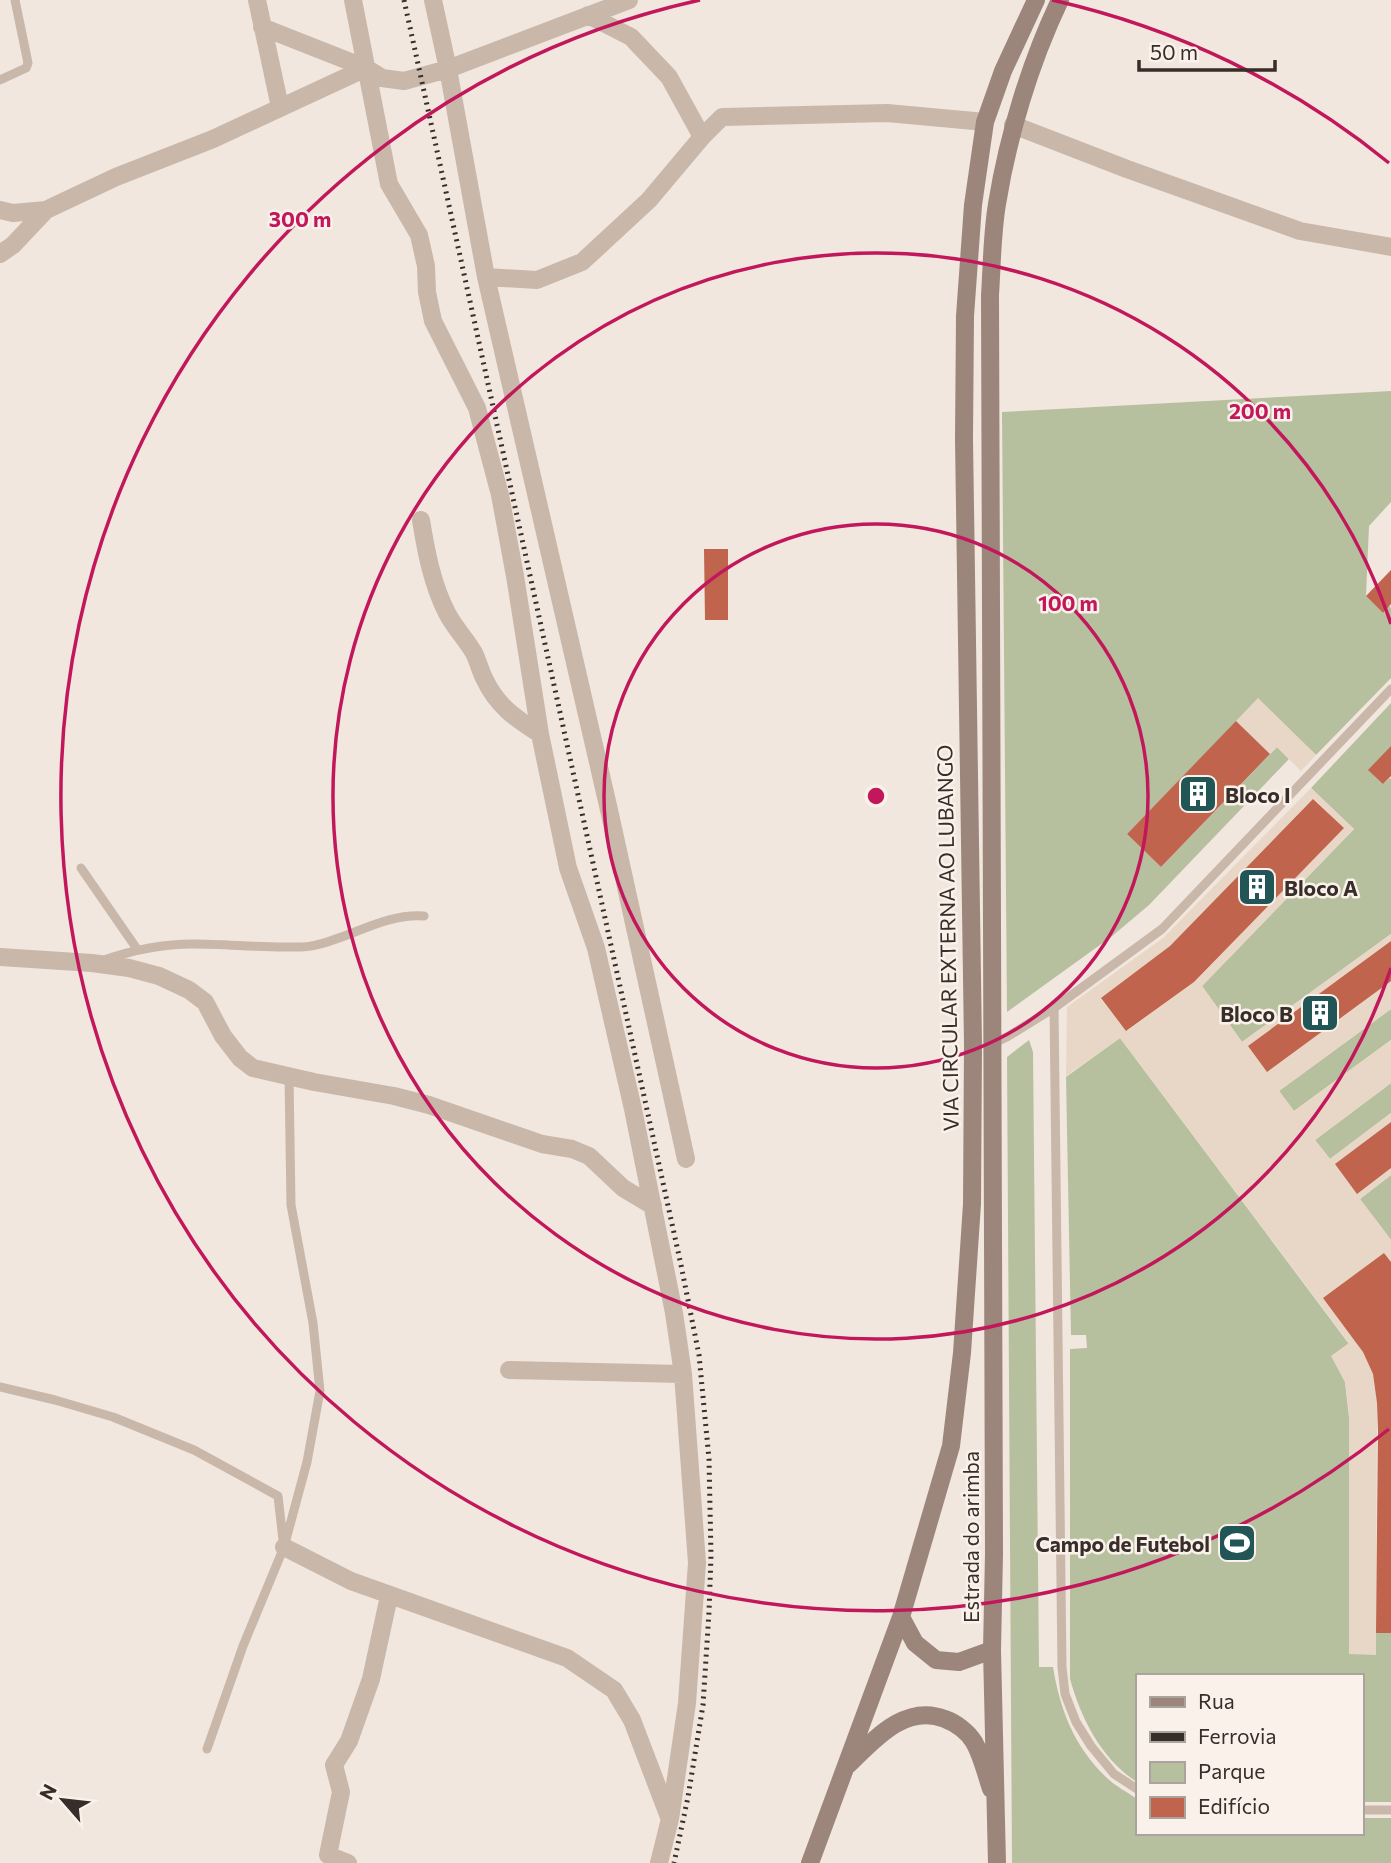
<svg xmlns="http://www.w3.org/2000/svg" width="1391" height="1863" font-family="Commissioner,sans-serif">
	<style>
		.green { fill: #b6c09e }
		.plaza { fill: #e8d7c6; fill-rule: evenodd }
		.building { fill: #c0644d }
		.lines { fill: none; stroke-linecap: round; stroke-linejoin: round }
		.service { stroke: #c9b7aa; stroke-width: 9 }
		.minor { stroke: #c9b7aa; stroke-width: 18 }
		.secondary { stroke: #9c867b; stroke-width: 18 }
		.rail { stroke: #372d29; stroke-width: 5; stroke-dasharray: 2 5; stroke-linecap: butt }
		.ring { fill: none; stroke: #c2185b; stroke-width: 3.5 }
		.labels { text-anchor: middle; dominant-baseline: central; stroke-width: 5; stroke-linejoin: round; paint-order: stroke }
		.poi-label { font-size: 21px; font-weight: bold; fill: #372d29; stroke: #f9f1ea; text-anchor: start }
		.street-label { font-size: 21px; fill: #372d29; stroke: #f9f1ea }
		.centre { fill: #c2185b; stroke: #f9f1ea; stroke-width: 3.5 }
		.ring-label { font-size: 21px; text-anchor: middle; font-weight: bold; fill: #c2185b; stroke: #f9f1ea; stroke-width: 5; stroke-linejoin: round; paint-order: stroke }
	</style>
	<rect width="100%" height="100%" fill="#f1e7de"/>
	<path class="green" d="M 1391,391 L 1391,502 L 1369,526 L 1366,596 L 1383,613 L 1389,606 L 1391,608 L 1391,678 L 1316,755 L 1258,699 L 1127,834 L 1161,867 L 1277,747 L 1289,759 L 1149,905 L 1111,937 L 1007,1012 L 1002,412 Z
		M 1391,703 L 1391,746 L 1383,784 L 1390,778 L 1391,779 L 1391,934 L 1242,1042 L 1202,986 L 1354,829 L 1311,788 Z
		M 1391,1009 L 1391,1040 L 1294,1111 L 1279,1091 Z
		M 1120,1038 L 1349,1344 L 1332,1356 L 1345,1382 L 1376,1655 L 1376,1633 L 1391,1633 L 1391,1802 L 1361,1802 L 1361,1676 L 1137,1676 L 1137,1782 C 1101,1759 1081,1718 1070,1679 L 1070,1349 L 1087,1348 L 1086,1335 L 1071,1335 L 1066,1077 Z
		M 1029,1040 L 1033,1052 L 1039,1667 L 1053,1667 C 1060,1710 1074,1746 1106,1777 C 1115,1786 1127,1792 1137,1799 L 1137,1833 L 1361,1833 L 1361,1818 L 1391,1818 L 1391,1863 L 1012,1863 L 1007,1057 Z
		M 1391,1083 L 1391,1113 L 1330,1159 L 1315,1140 Z
		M 1391,1175 L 1391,1240 L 1360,1199 Z"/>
	<path class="plaza" d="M 1258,698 L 1316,755 L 1301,771 L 1277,747 L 1270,754 L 1236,721 Z
		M 1311,788 L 1354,829 L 1202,986 L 1242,1042 L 1391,934 L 1391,1009 L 1279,1091 L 1294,1111 L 1391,1040 L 1391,1083 L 1315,1140 L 1330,1159 L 1391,1113 L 1391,1122 L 1357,1193 L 1391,1168 L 1391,1175 L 1360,1199 L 1391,1240 L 1391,1262 L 1384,1253 L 1363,1352 L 1373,1374 L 1377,1403 L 1376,1655 L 1349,1654 L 1349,1415 L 1345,1382 L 1331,1356 L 1349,1343 L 1120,1038 L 1066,1076 L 1067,1007 L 1163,938 ZM 1314,799 L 1343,828 L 1194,982 L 1127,1031 L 1101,999 L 1170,946 Z"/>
	<path class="building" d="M 704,549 L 728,549 L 728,620 L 705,620 Z
		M 1391,570 L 1391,604 L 1383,613 L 1366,596 Z
		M 1236,721 L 1270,754 L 1161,867 L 1127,834 Z
		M 1391,746 L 1391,776 L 1383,784 L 1368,770 Z
		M 1313,799 L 1344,828 L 1194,982 L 1126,1031 L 1101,998 L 1170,946 Z
		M 1391,941 L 1391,981 L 1267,1072 L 1248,1046 Z
		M 1391,1122 L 1391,1168 L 1357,1194 L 1335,1164 Z
		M 1384,1253 L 1391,1262 L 1391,1633 L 1376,1633 L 1378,1431 L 1377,1403 L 1373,1374 L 1363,1352 L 1323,1298 Z"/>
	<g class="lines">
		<path class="service" d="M 0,80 L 26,68 L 28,63 L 15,0
			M 81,868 L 137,949
			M 104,960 C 133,950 162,944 193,944 C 223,944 254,947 284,947 C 294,947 306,948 316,945 C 352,937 386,913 424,916
			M 1054,1008 L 1062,1667 L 1065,1694 L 1076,1722 L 1091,1746 L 1114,1774 L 1137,1789
			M 992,1044 L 1007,1037 L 1054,1008 L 1162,929 L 1391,689
			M 0,1387 L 55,1400 L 113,1417 L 194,1450 L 278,1496 L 283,1540
			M 207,1749 L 243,1646 L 284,1547 L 307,1462 L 320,1391 L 313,1323 L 291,1205 L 289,1077
			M 1361,1810 L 1391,1810"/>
		<path class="minor" d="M 257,0 L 280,107
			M 353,0 L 389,184 L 419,235 L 426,266 L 427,292 L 433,321 L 477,408 L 500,495 L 515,576 L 540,734 L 568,868 L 596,948 L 633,1109 L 674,1313 L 683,1374 L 697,1563 L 687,1703 L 670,1819 L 659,1863
			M 433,0 L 448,69 L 486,277 L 609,810 L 686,1159
			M 588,15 L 631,37 L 669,77 L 702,137
			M 262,27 L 366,68 L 382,78 L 404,81 L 448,69 L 629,0
			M 1013,125 L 1127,169 L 1300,231 L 1391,247
			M 0,210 L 13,213 L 46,210 L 116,177 L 213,139 L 366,68
			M 0,254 L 13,245 L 46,210
			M 486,277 L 537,280 L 582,262 L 649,200 L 702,137 L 722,117 L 887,113 L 985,122
			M 421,520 C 426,551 432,584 447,613 C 454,627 466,639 474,653 C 478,661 480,670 484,678 C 497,706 515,718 540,734
			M 0,957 L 92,963 L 129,968 L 159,976 L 189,990 L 205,1002 L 223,1036 L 240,1058 L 253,1068 L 314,1082 L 394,1096 L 429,1105 L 542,1144 L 572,1149 L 589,1156 L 623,1188 L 653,1206
			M 509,1370 L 683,1374
			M 284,1547 L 351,1581 L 567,1658 L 614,1690 L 632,1720 L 669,1817
			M 348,1863 L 328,1855 L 341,1792 L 334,1765 L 349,1741 L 371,1679 L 389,1596"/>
		<path class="secondary" d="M 901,1617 L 915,1643 L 936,1660 L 959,1662 L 992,1650
			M 848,1765 C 874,1740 905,1703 945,1719 C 956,1723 968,1732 974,1742 C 982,1756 986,1774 991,1789
			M 810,1863 L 901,1617 L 951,1446 L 962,1353 L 972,1204 L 973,1045 L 964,439 L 965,316 L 973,205 L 985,122 L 1003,71 L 1036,0
			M 997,1863 L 992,1650 L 994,1554 L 990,295 C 992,265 992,234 997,204 C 1008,136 1030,63 1060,0"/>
		<path class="rail" d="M 404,0 L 681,1265 L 699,1355 L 709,1459 L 711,1556 L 709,1612 L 703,1705 L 688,1797 L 674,1863"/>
	</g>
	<g class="ring">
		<circle cx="876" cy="796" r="272"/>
		<path d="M1391 968A543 543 0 1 1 1391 624"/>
		<path d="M1389 1429A815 815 0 1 1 700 0M1052 0A815 815 0 0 1 1389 163"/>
	</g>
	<defs>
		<symbol id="building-square" viewBox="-11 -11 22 22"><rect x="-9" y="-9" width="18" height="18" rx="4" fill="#215556" stroke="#f9f1ea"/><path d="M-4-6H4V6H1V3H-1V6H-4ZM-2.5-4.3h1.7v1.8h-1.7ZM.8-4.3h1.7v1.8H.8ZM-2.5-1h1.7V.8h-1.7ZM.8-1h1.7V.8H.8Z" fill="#fff"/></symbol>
		<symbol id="stadium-square" viewBox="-11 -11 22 22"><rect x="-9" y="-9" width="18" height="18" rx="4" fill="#215556" stroke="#f9f1ea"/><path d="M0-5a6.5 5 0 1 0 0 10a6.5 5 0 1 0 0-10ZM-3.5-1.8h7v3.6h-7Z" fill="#fff"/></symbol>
	</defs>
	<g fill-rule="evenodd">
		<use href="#building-square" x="1176" y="772" width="44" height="44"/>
		<use href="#building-square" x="1235" y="865" width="44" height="44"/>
		<use href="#building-square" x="1298" y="991" width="44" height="44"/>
		<use href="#stadium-square" x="1215" y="1521" width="44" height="44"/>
	</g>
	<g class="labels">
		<g class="poi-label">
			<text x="1225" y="794">Bloco I</text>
			<text x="1284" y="887">Bloco A</text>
			<text x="1293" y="1013" text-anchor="end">Bloco B</text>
			<text x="1210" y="1543" text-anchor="end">Campo de Futebol</text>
		</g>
		<g class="street-label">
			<text transform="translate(947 938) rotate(-91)">VIA CIRCULAR EXTERNA AO LUBANGO</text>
			<text transform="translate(970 1537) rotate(-90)">Estrada do arimba</text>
		</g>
	</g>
	<circle cx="876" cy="796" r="10" class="centre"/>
	<g class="ring-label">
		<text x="300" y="227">300 m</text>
		<text x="1260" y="419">200 m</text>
		<text x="1068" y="611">100 m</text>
	</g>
	<rect x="1136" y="1674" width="228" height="161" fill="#f9f1ea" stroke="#aba39d" stroke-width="2"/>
	<rect x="1150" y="1697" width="35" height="10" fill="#9c867b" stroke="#aba39d" stroke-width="2"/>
	<text x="1198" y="1709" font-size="21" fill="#372d29">Rua</text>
	<rect x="1150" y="1732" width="35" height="10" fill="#372d29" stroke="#aba39d" stroke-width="2"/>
	<text x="1198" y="1744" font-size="21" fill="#372d29">Ferrovia</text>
	<rect x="1150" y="1762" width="35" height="21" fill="#b6c09e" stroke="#aba39d" stroke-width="2"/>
	<text x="1198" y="1779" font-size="21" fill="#372d29">Parque</text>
	<rect x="1150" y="1797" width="35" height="21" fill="#c0644d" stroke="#aba39d" stroke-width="2"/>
	<text x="1198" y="1814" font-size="21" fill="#372d29">Edifício</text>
	<g transform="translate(63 1800) rotate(298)" stroke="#f9f1ea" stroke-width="5" paint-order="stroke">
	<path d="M0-5L12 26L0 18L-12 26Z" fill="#372d29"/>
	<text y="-10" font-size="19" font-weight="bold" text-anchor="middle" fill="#372d29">N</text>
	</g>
	<path d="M1139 60v10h136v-10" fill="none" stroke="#372d29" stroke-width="3.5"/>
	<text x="1150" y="60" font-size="21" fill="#372d29" stroke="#f9f1ea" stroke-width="5" paint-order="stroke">50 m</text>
</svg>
